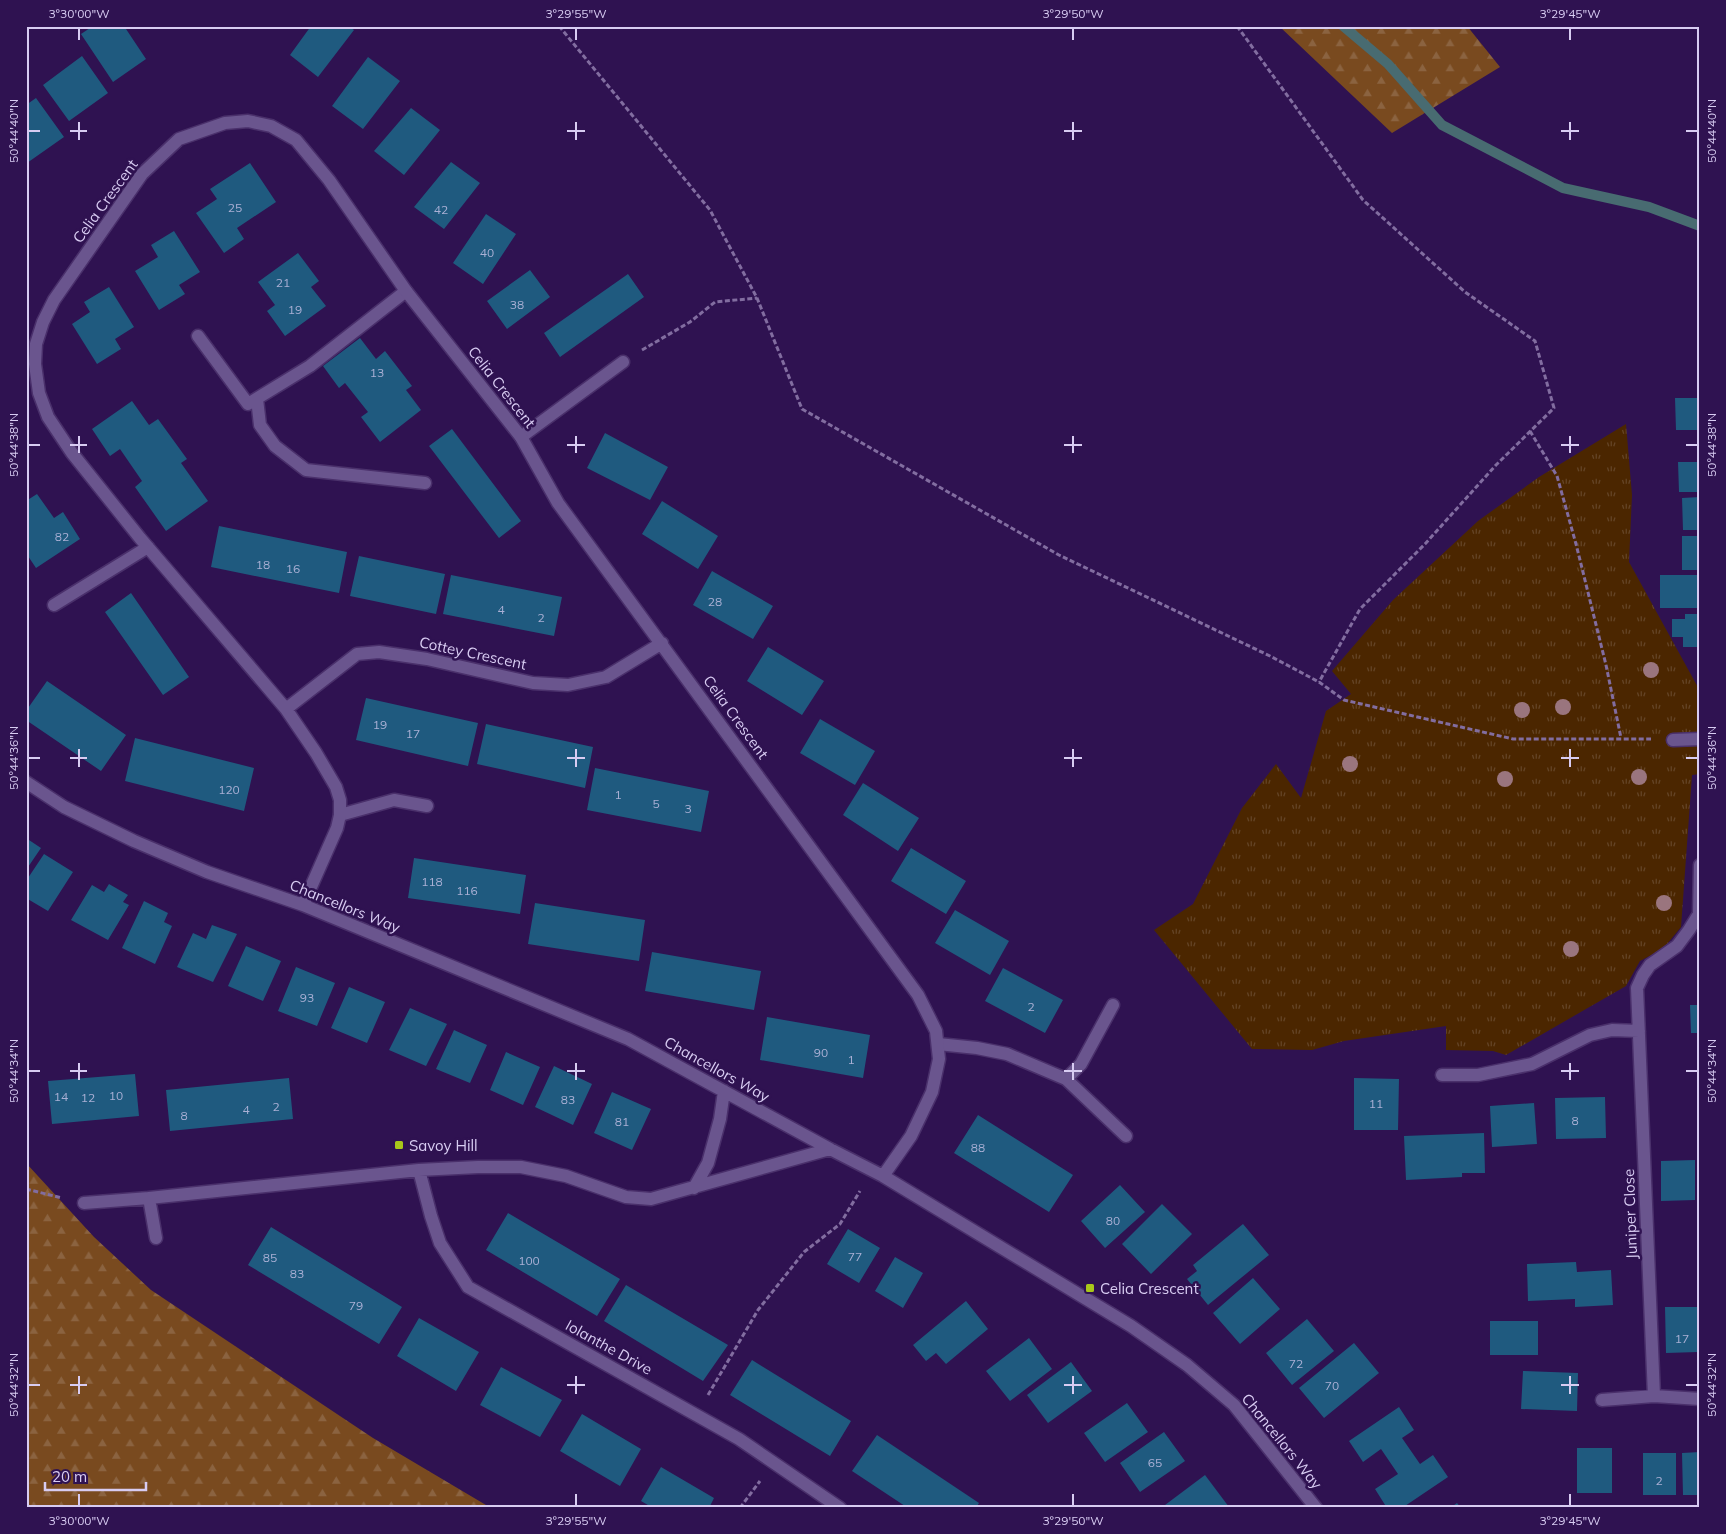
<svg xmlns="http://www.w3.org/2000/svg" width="1726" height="1534" font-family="Mulish,sans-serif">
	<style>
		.grass { fill: url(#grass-tufts) }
		.forest { fill: url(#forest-firs) }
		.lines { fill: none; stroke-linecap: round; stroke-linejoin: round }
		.stream { stroke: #486b71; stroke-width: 10 }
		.building { fill: #1f5a7f }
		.service-casing { stroke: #4a306b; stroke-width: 15 }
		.minor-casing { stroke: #4a306b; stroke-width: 15 }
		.path { stroke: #826da0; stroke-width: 3; stroke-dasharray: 5 2.5; stroke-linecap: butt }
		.service { stroke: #6a558e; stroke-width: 12 }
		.minor { stroke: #6a558e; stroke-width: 12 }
		.tree { fill: #9a757e }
		.ticks { fill: none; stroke: #d8ccf2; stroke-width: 2 }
		.poi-dot { fill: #a9c71a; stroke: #2f1251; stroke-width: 2 }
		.labels { text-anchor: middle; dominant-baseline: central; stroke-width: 5; stroke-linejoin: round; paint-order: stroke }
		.number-label { font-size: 12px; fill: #aab0d5 }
		.street-label { font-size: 15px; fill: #d8ccf2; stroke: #2f1251 }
		.poi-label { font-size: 15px; fill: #d8ccf2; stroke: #2f1251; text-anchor: start }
		.neatline { fill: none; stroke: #d8ccf2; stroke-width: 2 }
		.ticks-label { font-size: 12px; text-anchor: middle; fill: #d8ccf2 }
	</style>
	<defs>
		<pattern id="grass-tufts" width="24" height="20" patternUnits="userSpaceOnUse" patternTransform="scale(1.25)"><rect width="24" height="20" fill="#4b2600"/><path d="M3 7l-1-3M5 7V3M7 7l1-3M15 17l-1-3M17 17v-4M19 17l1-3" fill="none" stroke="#644426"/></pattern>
		<pattern id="forest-firs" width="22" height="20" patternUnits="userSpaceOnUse" patternTransform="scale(1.25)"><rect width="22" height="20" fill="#794a1f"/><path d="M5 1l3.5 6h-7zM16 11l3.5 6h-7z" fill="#8b6340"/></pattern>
	</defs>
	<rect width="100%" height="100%" fill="#2f1251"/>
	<path class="grass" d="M 1626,424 L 1632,495 L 1629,562 L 1700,691 L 1700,774 L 1692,775 L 1681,927 L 1663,949 L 1640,961 L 1626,986 L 1506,1055 L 1493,1051 L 1446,1050 L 1446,1026 L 1344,1041 L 1312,1050 L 1252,1049 L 1154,930 L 1193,904 L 1242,808 L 1276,764 L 1301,798 L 1326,711 L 1351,694 L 1332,671 L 1393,600 L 1478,521 L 1539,477 Z"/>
	<path class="forest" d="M 1279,26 L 1467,26 L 1500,67 L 1392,133 Z
		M 26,1163 L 94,1237 L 151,1290 L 373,1438 L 491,1508 L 26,1508 Z"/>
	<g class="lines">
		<path class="stream" d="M 1343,26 L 1388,64 L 1442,125 L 1563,188 L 1649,207 L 1700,226"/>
	</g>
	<path class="building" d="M 93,26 L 124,26 L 146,59 L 113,82 L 81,34 Z
		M 311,26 L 348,26 L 354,30 L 318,77 L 290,55 Z
		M 82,56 L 108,93 L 69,121 L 43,85 Z
		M 368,57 L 400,81 L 363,129 L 332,106 Z
		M 36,98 L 64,137 L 27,163 L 26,105 Z
		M 411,108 L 440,130 L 404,175 L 374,151 Z
		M 451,162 L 480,183 L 444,229 L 414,207 Z
		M 250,163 L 276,202 L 237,228 L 244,239 L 224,253 L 196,213 L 217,199 L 210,189 Z
		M 486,214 L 516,234 L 483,284 L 453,263 Z
		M 174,231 L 200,272 L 179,285 L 185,294 L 159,310 L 135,271 L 158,257 L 151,245 Z
		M 298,253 L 319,281 L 311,287 L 326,306 L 285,336 L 267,311 L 275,305 L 258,282 Z
		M 530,270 L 550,297 L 507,329 L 487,301 Z
		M 628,274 L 644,297 L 560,357 L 544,333 Z
		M 109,287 L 134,327 L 115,339 L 121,349 L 97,364 L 72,324 L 90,312 L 84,302 Z
		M 360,338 L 376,359 L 385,351 L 412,386 L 406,390 L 421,410 L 380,442 L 361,417 L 368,412 L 345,383 L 339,388 L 323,366 Z
		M 1675,398 L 1700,398 L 1700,430 L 1676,430 Z
		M 132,401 L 149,425 L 158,419 L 187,459 L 181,463 L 208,501 L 166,531 L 135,487 L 142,481 L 120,449 L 110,456 L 92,429 Z
		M 452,429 L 521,521 L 499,538 L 429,446 Z
		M 605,433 L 668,467 L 650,500 L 587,468 Z
		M 1678,462 L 1700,462 L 1700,492 L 1679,492 Z
		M 37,494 L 54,518 L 63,512 L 80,539 L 36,568 L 26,553 L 26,501 Z
		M 1700,497 L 1700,530 L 1683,530 L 1682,498 Z
		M 662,501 L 718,536 L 698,569 L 642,534 Z
		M 219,526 L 347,552 L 339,593 L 211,567 Z
		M 1682,536 L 1700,536 L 1700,570 L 1682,570 Z
		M 359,556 L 445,574 L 436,614 L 350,596 Z
		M 712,571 L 773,606 L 753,639 L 693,605 Z
		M 451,575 L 562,597 L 554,636 L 443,614 Z
		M 1660,575 L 1700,575 L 1700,608 L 1660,608 Z
		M 131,593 L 189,677 L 163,695 L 105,612 Z
		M 1685,614 L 1700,614 L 1700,647 L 1683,647 L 1683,637 L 1672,637 L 1672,619 L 1685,619 Z
		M 768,647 L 824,681 L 802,715 L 747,681 Z
		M 47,681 L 126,735 L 101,771 L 26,720 L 26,711 Z
		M 366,698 L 478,723 L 468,766 L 356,740 Z
		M 820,719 L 875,751 L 855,785 L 800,753 Z
		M 486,724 L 593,747 L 585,788 L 477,764 Z
		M 135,738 L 254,768 L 244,811 L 125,781 Z
		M 595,768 L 709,791 L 701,832 L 587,810 Z
		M 863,783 L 919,818 L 898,851 L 843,815 Z
		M 26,838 L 41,848 L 26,870 Z
		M 911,848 L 966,881 L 946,914 L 891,881 Z
		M 44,854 L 73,872 L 48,911 L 26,898 L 26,881 Z
		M 414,858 L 526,875 L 520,914 L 408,898 Z
		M 109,884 L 128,895 L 123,902 L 129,905 L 108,940 L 71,920 L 92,885 L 104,892 Z
		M 144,901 L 168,913 L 164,922 L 172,926 L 155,964 L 122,948 Z
		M 535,903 L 645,920 L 639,961 L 528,944 Z
		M 955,910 L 1009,941 L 990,975 L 935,943 Z
		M 212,925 L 237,934 L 213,982 L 177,967 L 193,933 L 206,939 Z
		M 246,946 L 281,961 L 263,1001 L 228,986 Z
		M 652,952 L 761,971 L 754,1010 L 645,991 Z
		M 296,967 L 335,983 L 317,1026 L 278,1011 Z
		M 1003,968 L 1063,1000 L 1045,1033 L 985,1001 Z
		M 349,987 L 385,1002 L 367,1043 L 331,1028 Z
		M 1690,1005 L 1700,1005 L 1700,1033 L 1691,1033 Z
		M 410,1008 L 447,1024 L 426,1066 L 389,1050 Z
		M 767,1017 L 870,1035 L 863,1078 L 760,1060 Z
		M 454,1030 L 487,1045 L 470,1083 L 436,1069 Z
		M 506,1052 L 540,1067 L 523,1105 L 490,1090 Z
		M 554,1066 L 592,1084 L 573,1125 L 535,1107 Z
		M 135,1074 L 139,1116 L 52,1124 L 48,1081 Z
		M 289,1078 L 293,1119 L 170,1131 L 166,1090 Z
		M 1354,1078 L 1399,1079 L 1398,1130 L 1354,1130 Z
		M 612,1092 L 651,1109 L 632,1150 L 594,1133 Z
		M 1605,1097 L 1606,1138 L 1556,1139 L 1555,1098 Z
		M 1534,1103 L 1537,1144 L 1492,1147 L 1490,1106 Z
		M 978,1115 L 1073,1175 L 1049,1212 L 954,1153 Z
		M 1484,1133 L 1485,1173 L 1462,1173 L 1462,1177 L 1406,1180 L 1404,1136 Z
		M 1695,1160 L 1695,1200 L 1661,1201 L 1661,1161 Z
		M 1120,1185 L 1145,1212 L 1105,1248 L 1081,1221 Z
		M 1162,1204 L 1192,1234 L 1151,1274 L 1122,1244 Z
		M 508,1213 L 620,1279 L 597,1316 L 486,1250 Z
		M 1243,1224 L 1269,1255 L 1208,1305 L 1187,1279 L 1197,1271 L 1193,1265 Z
		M 271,1227 L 402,1307 L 379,1344 L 248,1265 Z
		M 848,1229 L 880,1248 L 859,1283 L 827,1264 Z
		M 895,1257 L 923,1273 L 903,1308 L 875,1291 Z
		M 1576,1262 L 1577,1272 L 1611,1270 L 1613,1305 L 1575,1307 L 1575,1299 L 1528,1301 L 1527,1264 Z
		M 1253,1278 L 1280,1309 L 1240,1344 L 1213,1313 Z
		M 626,1285 L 728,1345 L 703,1381 L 604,1321 Z
		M 966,1301 L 988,1329 L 946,1364 L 936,1353 L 926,1361 L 913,1345 Z
		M 1665,1307 L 1698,1307 L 1698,1352 L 1666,1353 Z
		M 419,1318 L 479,1352 L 456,1391 L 397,1356 Z
		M 1307,1319 L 1334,1351 L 1292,1385 L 1266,1353 Z
		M 1490,1321 L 1538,1321 L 1538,1355 L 1490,1355 Z
		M 1029,1338 L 1052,1369 L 1010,1401 L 986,1371 Z
		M 1354,1343 L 1379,1373 L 1324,1418 L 1299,1388 Z
		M 752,1360 L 851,1421 L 830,1456 L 730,1395 Z
		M 1071,1362 L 1092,1391 L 1048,1423 L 1027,1395 Z
		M 501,1367 L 562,1400 L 540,1437 L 480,1405 Z
		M 1523,1371 L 1578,1373 L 1577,1411 L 1521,1409 Z
		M 1127,1403 L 1148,1432 L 1105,1462 L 1084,1433 Z
		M 1399,1407 L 1414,1430 L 1402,1438 L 1420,1464 L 1433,1455 L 1448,1477 L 1402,1508 L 1387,1508 L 1375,1489 L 1398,1474 L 1381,1449 L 1363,1462 L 1349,1441 Z
		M 582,1414 L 641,1449 L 620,1486 L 560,1451 Z
		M 1164,1432 L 1185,1461 L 1140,1492 L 1120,1463 Z
		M 877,1435 L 979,1503 L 976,1508 L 908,1508 L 852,1471 Z
		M 1577,1448 L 1612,1448 L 1612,1493 L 1577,1493 Z
		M 1700,1452 L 1700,1495 L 1683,1495 L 1682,1453 Z
		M 1643,1453 L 1676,1453 L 1676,1495 L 1643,1495 Z
		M 661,1467 L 714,1498 L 709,1508 L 653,1508 L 641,1501 Z
		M 1205,1475 L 1229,1507 L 1161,1508 Z
		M 1457,1503 L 1461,1508 L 1450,1508 Z"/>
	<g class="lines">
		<defs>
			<path id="service" d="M 198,336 L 248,404 L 310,366 L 406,291
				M 257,399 L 260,425 L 275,446 L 306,470 L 425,483
				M 521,437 L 623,362
				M 340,815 L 394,800 L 427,806
				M 938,1044 L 977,1048 L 1007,1054 L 1066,1079 L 1126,1136
				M 1066,1079 L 1081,1064 L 1113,1005"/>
			<path id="minor" d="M 54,605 L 148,547
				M 286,709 L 357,654 L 379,652 L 427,659 L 533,683 L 568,685 L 606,677 L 662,643
				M 1673,740 L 1700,739
				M 26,782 L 64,807 L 134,841 L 207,872 L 303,905 L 628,1039 L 830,1149 L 883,1176 L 1131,1326 L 1187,1365 L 1234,1405 L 1316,1508
				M 1700,865 L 1699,914 L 1689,930 L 1677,946 L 1650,965 L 1643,975 L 1637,988 L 1654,1396 L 1700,1399
				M 303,905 L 337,828 L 340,815 L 340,800 L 336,787 L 316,753 L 286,709 L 140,538 L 72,453 L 48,417 L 39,393 L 35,364 L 36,344 L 43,322 L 54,300 L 142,174 L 179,139 L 225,123 L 248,121 L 271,126 L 296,140 L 329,180 L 406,291 L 521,437 L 558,503 L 918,995 L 936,1031 L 939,1059 L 932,1092 L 911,1136 L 883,1176
				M 1442,1075 L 1478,1075 L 1532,1064 L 1590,1035 L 1612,1030 L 1639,1031
				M 419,1170 L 431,1216 L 440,1243 L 468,1287 L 739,1439 L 840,1508
				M 694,1188 L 708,1163 L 720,1119 L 724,1091
				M 149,1198 L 156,1238
				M 84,1203 L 149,1198 L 419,1170 L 478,1167 L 521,1167 L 566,1176 L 626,1197 L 651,1199 L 830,1149
				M 1602,1400 L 1654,1396"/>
		</defs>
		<use href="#service" class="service-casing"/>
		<use href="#minor" class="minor-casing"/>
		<path class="path" d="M 559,26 L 710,210 L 757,298 L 802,409 L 1059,555 L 1270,656 L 1319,682 L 1344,700 L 1513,739 L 1651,739
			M 1237,26 L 1363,200 L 1465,292 L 1535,341 L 1554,408 L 1496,465 L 1425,544 L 1360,609 L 1319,682
			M 642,350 L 690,322 L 715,302 L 757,298
			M 1530,431 L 1557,476 L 1576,544 L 1606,665 L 1621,738
			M 26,1189 L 62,1198
			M 708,1395 L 758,1310 L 804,1252 L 840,1224 L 860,1191
			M 740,1508 L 760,1481"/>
		<use href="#service" class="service"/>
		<use href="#minor" class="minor"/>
	</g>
	<g class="tree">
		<circle cx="1651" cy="670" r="8"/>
		<circle cx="1563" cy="707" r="8"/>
		<circle cx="1522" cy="710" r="8"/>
		<circle cx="1350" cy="764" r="8"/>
		<circle cx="1639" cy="777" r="8"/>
		<circle cx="1505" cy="779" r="8"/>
		<circle cx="1664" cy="903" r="8"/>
		<circle cx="1571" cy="949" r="8"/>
	</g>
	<path class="ticks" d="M 79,28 L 79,40M 576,28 L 576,40M 1073,28 L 1073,40M 1570,28 L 1570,40M 79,122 L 79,140M 576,122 L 576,140M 1073,122 L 1073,140M 1570,122 L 1570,140M 28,131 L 40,131M 70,131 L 87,131M 567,131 L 585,131M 1064,131 L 1082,131M 1561,131 L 1579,131M 1686,131 L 1698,131M 79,436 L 79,453M 576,436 L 576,453M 1073,436 L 1073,453M 1570,436 L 1570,453M 28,445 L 40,445M 70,445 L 87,445M 567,445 L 585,445M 1064,445 L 1082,445M 1561,445 L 1579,445M 1686,445 L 1698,445M 79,749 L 79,767M 576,749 L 576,767M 1073,749 L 1073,767M 1570,749 L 1570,767M 28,758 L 40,758M 70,758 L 87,758M 567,758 L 585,758M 1064,758 L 1082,758M 1561,758 L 1579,758M 1686,758 L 1698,758M 79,1063 L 79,1080M 576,1063 L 576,1080M 1073,1063 L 1073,1080M 1570,1063 L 1570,1080M 28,1071 L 40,1071M 70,1071 L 87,1071M 567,1071 L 585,1071M 1064,1071 L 1082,1071M 1561,1071 L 1579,1071M 1686,1071 L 1698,1071M 79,1376 L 79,1394M 576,1376 L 576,1394M 1073,1376 L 1073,1394M 1570,1376 L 1570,1394M 28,1385 L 40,1385M 70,1385 L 87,1385M 567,1385 L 585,1385M 1064,1385 L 1082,1385M 1561,1385 L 1579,1385M 1686,1385 L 1698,1385M 79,1494 L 79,1506M 576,1494 L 576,1506M 1073,1494 L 1073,1506M 1570,1494 L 1570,1506"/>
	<g class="poi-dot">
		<rect x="394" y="1140" width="10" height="10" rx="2.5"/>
		<rect x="1085" y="1283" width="10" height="10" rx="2.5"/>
	</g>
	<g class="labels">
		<g class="number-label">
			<text x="235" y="207">25</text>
			<text x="441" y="209">42</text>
			<text x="487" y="252">40</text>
			<text x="283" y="282">21</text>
			<text x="517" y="304">38</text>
			<text x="295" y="309">19</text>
			<text x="377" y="372">13</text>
			<text x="62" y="536">82</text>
			<text x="263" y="564">18</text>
			<text x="293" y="568">16</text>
			<text x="715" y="601">28</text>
			<text x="501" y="609">4</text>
			<text x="541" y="617">2</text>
			<text x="380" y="724">19</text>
			<text x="413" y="733">17</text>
			<text x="229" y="789">120</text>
			<text x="618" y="794">1</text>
			<text x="656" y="803">5</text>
			<text x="688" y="808">3</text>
			<text x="432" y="881">118</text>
			<text x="467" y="890">116</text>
			<text x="307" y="997">93</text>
			<text x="1031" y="1006">2</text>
			<text x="821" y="1052">90</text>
			<text x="851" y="1059">1</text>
			<text x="116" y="1095">10</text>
			<text x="61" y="1096">14</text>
			<text x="88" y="1097">12</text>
			<text x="568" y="1099">83</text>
			<text x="1376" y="1103">11</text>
			<text x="276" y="1106">2</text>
			<text x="246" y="1109">4</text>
			<text x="184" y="1115">8</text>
			<text x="1575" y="1120">8</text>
			<text x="622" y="1121">81</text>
			<text x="978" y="1147">88</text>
			<text x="1113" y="1220">80</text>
			<text x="855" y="1256">77</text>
			<text x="270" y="1257">85</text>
			<text x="529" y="1260">100</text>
			<text x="297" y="1273">83</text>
			<text x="356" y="1305">79</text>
			<text x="1682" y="1338">17</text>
			<text x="1296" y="1363">72</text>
			<text x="1332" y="1385">70</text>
			<text x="1155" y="1462">65</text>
			<text x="1659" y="1480">2</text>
		</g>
		<g class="street-label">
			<text transform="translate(105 201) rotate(-54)">Celia Crescent</text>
			<text transform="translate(502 387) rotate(52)">Celia Crescent</text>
			<text transform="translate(473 653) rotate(12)">Cottey Crescent</text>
			<text transform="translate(736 717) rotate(54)">Celia Crescent</text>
			<text transform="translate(345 906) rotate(22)">Chancellors Way</text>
			<text transform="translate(717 1069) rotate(29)">Chancellors Way</text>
			<text transform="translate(1630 1214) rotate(-92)">Juniper Close</text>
			<text transform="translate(609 1347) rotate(29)">Iolanthe Drive</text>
			<text transform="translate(1282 1441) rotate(51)">Chancellors Way</text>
		</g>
		<g class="poi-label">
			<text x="409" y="1145">Savoy Hill</text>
			<text x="1100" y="1288">Celia Crescent</text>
		</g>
	</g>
	<rect width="1726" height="1534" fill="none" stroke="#2f1251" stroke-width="55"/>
	<path d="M45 1482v8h101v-8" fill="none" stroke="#d8ccf2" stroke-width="2.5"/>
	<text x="52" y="1482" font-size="15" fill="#d8ccf2" stroke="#2f1251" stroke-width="4" paint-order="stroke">20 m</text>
	<rect x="28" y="28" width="1670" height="1478" class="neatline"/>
	<g class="ticks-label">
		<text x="79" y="18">3°30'00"W</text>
		<text x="576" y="18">3°29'55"W</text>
		<text x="1073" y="18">3°29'50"W</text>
		<text x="1570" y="18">3°29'45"W</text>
		<text transform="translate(14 131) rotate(-90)" y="4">50°44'40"N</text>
		<text transform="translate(1712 131) rotate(-90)" y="4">50°44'40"N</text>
		<text transform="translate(14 445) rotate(-90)" y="4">50°44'38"N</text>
		<text transform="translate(1712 445) rotate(-90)" y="4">50°44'38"N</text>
		<text transform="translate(14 758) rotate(-90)" y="4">50°44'36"N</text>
		<text transform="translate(1712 758) rotate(-90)" y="4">50°44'36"N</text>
		<text transform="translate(14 1071) rotate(-90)" y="4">50°44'34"N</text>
		<text transform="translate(1712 1071) rotate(-90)" y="4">50°44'34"N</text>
		<text transform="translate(14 1385) rotate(-90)" y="4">50°44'32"N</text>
		<text transform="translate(1712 1385) rotate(-90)" y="4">50°44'32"N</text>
		<text x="79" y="1525">3°30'00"W</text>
		<text x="576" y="1525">3°29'55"W</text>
		<text x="1073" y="1525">3°29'50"W</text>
		<text x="1570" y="1525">3°29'45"W</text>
	</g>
</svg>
